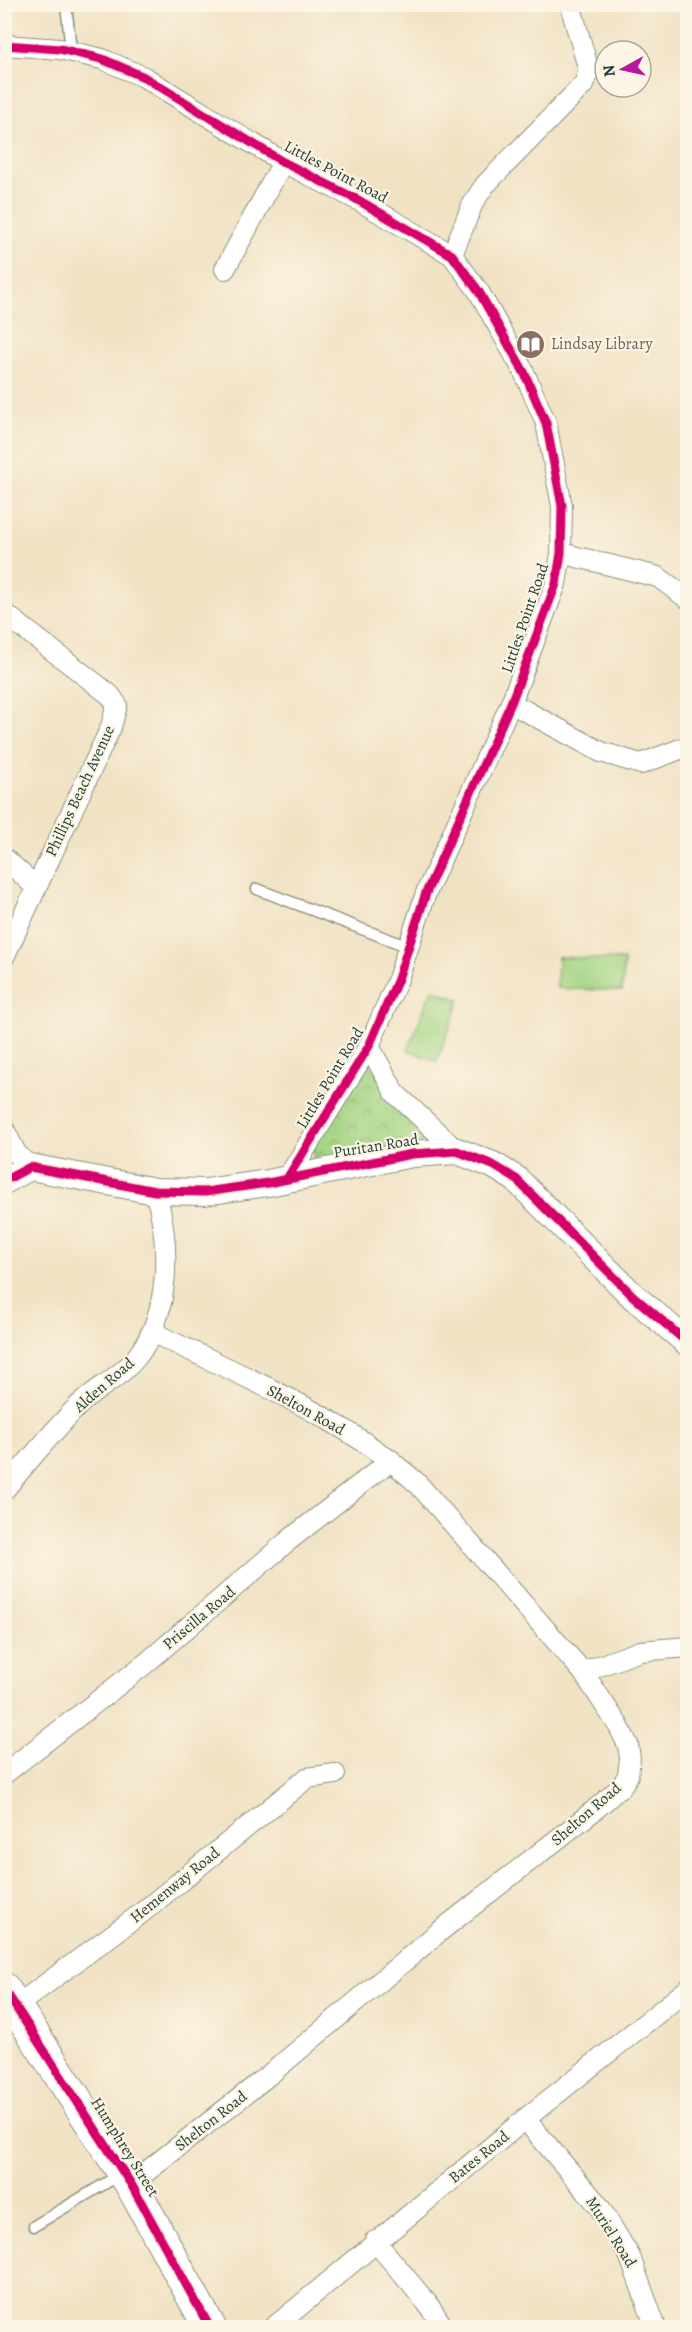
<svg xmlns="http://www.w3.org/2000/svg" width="692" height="2332" font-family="Alegreya,serif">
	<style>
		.park { fill: url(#park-crowns); stroke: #61885c; stroke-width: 1.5 }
		.garden { fill: #a3d483; stroke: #61885c; stroke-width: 1.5 }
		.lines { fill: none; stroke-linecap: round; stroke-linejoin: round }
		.service-casing { stroke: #88907c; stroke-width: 13 }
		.minor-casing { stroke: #88907c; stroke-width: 22 }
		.tertiary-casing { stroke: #88907c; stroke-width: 28 }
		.primary-casing { stroke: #88907c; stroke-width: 34 }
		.service { stroke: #fff; stroke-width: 10 }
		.minor { stroke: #fff; stroke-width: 20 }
		.tertiary { stroke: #fff; stroke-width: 26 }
		.primary { stroke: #fff; stroke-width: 32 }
		.cycleway-casing { stroke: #fcf5e5; stroke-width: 13 }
		.cycleway { stroke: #d6006c; stroke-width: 9 }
		.labels { text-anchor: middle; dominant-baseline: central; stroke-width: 4.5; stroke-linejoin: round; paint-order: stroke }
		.street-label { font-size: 16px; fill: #1f3d34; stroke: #fcf5e5 }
		.education-label { font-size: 16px; fill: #785e54; stroke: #fcf5e5; text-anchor: start }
	</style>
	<defs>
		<pattern id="park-crowns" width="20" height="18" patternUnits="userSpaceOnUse" patternTransform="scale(1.5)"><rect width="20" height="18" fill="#a3d483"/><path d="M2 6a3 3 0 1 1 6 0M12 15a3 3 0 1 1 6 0" fill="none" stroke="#84ad6c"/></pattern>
	</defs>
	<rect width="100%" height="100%" fill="#fcf5e5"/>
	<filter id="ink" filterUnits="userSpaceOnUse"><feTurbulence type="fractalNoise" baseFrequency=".0167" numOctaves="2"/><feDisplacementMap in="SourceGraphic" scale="12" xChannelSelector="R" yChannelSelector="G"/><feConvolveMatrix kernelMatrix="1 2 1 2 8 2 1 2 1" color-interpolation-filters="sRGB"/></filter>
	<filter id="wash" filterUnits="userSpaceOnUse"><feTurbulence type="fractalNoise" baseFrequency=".008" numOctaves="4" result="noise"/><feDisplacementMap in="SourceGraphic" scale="24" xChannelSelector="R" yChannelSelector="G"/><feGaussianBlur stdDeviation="1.35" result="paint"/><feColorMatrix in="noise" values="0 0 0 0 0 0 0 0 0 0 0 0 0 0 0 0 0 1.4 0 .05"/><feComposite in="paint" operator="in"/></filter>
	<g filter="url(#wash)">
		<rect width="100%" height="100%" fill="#f1e2c4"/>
		<path class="park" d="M 366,1060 L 432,1141 L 314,1164 L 314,1142 Z"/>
		<path class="garden" d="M 558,957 L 624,960 L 622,991 L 557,988 Z
			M 432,989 L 460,1000 L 437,1061 L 408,1050 Z"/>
	</g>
	<g filter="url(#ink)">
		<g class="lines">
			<defs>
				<path id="service" d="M 66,4 L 71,51
					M 257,889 L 409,947
					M 34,2226 L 121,2174"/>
				<path id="minor" d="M 4,45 L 60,49 L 102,59 L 144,77 L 283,162 L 358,200 L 452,255 L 479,292 L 524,372 L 546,423 L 562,506 L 561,553 L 556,584 L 511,703 L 426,893 L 398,979 L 369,1046 L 288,1177
					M 452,255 L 473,203 L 485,185 L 584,84 L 589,71 L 570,4
					M 225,269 L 283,162
					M 561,553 L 658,577 L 688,599
					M 4,613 L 110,695 L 117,705 L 111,727 L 4,957
					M 511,703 L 601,752 L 641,764 L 688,746
					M 4,858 L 36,887
					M 369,1046 L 395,1093 L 457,1151
					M 4,1129 L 16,1153 L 30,1167
					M 4,1490 C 28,1462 51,1433 77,1407 C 94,1389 120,1378 136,1358 C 171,1314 171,1243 155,1191
					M 583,1672 L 640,1651 L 688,1647
					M 4,1774 L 145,1664 L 288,1541 L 391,1460
					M 16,2006 L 139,1915 L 307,1778 L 335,1774
					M 525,2119 L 599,2206 L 630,2257 L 656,2328
					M 131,2184 L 269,2075 L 439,1932 L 592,1812 L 621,1787 L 628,1775 L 630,1758 L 628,1745 L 618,1725 L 583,1672 L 418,1484 C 343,1416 243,1377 152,1332
					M 375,2241 L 427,2303 L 444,2328
					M 273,2328 L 525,2119 L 688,1989"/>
				<path id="tertiary" d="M 4,1181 L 30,1167 L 155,1191 L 205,1192 L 268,1183 L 412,1154 L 457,1151 L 493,1165 L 516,1179 L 633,1296 L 688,1343"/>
				<path id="primary" d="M 4,1989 L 131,2184 L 210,2328"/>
			</defs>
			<use href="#service" class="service-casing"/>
			<use href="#minor" class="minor-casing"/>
			<use href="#tertiary" class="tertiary-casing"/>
			<use href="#primary" class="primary-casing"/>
			<use href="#service" class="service"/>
			<use href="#minor" class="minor"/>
			<use href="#tertiary" class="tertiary"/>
			<use href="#primary" class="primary"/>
			<defs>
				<path id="cycleway" d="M 4,45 L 60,49 L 102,59 L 144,77 L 283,162 L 358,200 L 452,255 L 479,292 L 524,372 L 546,423 L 562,506 L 561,553 L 556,584 L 511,703 L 426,893 L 398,979 L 369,1046 L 288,1177
					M 4,1181 L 30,1167 L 155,1191 L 205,1192 L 268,1183 L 412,1154 L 457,1151 L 493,1165 L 516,1179 L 633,1296 L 688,1343
					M 4,1989 L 131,2184 L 210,2328"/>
			</defs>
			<use href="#cycleway" class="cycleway-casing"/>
			<use href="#cycleway" class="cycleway"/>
		</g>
	</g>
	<defs>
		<symbol id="library-disc" viewBox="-11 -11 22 22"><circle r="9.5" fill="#8d6e63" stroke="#fcf5e5"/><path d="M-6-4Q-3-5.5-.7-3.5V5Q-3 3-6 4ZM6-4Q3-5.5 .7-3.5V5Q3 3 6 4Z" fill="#fff"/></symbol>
	</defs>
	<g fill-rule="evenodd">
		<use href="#library-disc" x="514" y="328" width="33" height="33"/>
	</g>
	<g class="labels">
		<g class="street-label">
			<text transform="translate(336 172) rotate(28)">Littles Point Road</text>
			<text transform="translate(525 618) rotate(-71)">Littles Point Road</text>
			<text transform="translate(80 791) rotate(-65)">Phillips Beach Avenue</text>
			<text transform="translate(330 1078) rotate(-59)">Littles Point Road</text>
			<text transform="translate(376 1146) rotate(-9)">Puritan Road</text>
			<text transform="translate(104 1385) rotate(-41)">Alden Road</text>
			<text transform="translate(306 1410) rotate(29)">Shelton Road</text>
			<text transform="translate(199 1618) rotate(-40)">Priscilla Road</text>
			<text transform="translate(586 1814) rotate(-41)">Shelton Road</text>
			<text transform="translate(175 1885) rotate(-39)">Hemenway Road</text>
			<text transform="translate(211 2121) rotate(-38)">Shelton Road</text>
			<text transform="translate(125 2147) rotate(58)">Humphrey Street</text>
			<text transform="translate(479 2157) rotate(-39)">Bates Road</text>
			<text transform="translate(611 2232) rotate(58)">Muriel Road</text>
		</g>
		<g class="education-label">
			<text x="551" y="344">Lindsay Library</text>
		</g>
	</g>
	<rect width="692" height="2332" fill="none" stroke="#fcf5e5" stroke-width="24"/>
	<g transform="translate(623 69) rotate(262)"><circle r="28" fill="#fcf5e5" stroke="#a4ab9e" stroke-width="1.5"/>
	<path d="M0-4.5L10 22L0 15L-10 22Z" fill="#b5179e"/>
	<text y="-9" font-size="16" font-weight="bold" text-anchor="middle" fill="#1f3d34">N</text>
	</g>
</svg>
